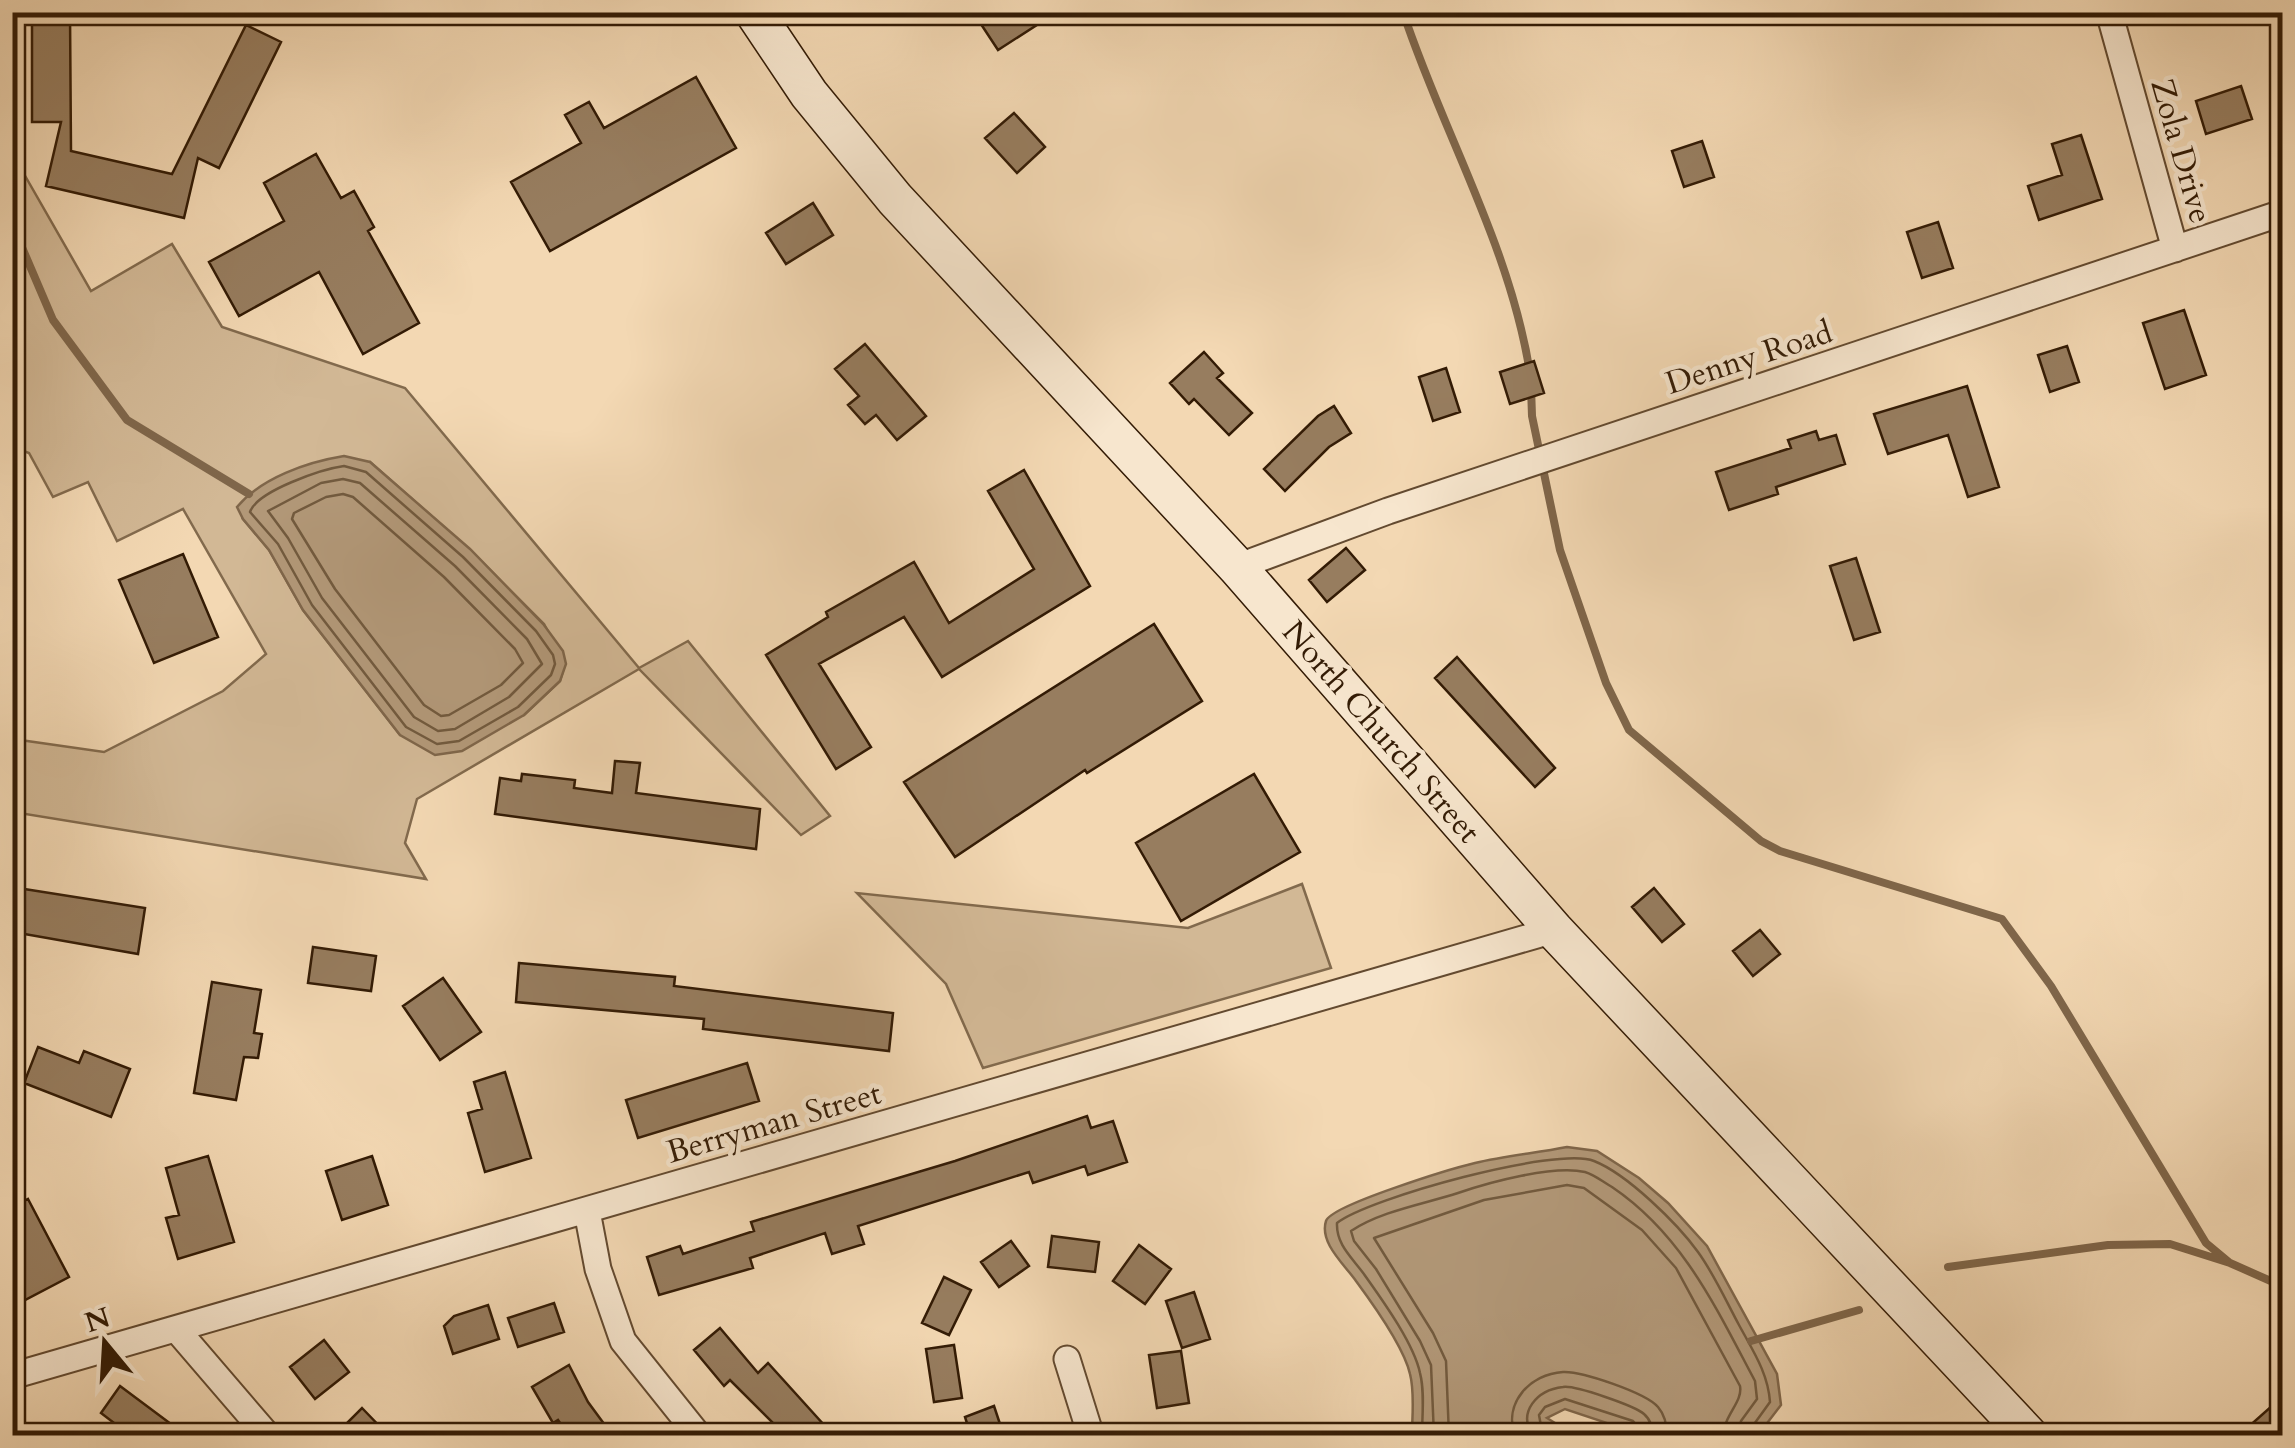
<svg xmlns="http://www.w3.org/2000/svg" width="2295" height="1448" font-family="Cardo,serif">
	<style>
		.green { fill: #d2b895; stroke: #826a4d; stroke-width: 2.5; fill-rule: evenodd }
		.water { fill: #b29878; stroke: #7f664a; stroke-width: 2.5 }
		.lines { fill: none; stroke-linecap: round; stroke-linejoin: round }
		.shore { stroke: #725a3e; stroke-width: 2.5 }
		.stream { stroke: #7f664a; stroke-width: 8 }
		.building { fill: #977d5f; stroke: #331b05; stroke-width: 2.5 }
		.street-casing { stroke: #634a30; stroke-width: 29 }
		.secondary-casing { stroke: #331b05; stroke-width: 41 }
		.street { stroke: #f7e6ce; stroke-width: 25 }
		.secondary { stroke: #f7e6ce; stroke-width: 38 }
		.labels { text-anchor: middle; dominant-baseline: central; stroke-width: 9; stroke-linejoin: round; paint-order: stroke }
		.street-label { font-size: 32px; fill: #331b05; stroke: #f7e6ce }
	</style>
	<rect width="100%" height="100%" fill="#f3d8b3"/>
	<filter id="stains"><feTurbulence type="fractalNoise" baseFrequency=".002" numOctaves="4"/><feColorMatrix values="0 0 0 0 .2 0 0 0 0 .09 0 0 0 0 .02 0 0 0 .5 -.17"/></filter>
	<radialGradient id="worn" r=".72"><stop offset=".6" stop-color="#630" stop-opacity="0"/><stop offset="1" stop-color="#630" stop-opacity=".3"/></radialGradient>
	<path class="green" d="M 12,153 L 91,291 L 172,244 L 222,327 L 405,388 L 639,668 L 688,641 L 830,816 L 801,835 L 639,669 L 417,799 L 405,843 L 426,879 L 13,812 L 13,739 L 104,752 L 223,691 L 266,654 L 183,509 L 117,541 L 88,482 L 53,497 L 29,453 L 13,447 ZM 370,462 L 470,550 L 544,624 L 565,664 L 560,681 L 524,715 L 400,735 L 303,610 L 269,550 L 243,519 Z
		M 1302,884 L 1331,968 L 983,1068 L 946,984 L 857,893 L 1188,928 Z"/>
	<path class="water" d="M 344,456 L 370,462 L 470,549 L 544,625 L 563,651 L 566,664 L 560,681 L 524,715 L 462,751 L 435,755 L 400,735 L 303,610 L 269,550 L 243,519 L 237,507 C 261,478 307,462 344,456 Z
		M 1567,1147 L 1597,1151 L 1639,1178 L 1668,1203 L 1707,1246 L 1777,1374 L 1781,1405 L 1758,1435 L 1633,1435 L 1628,1430 L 1565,1409 L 1547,1418 L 1574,1435 L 1412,1435 C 1412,1416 1415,1393 1410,1374 C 1404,1347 1373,1304 1356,1281 C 1345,1265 1319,1243 1326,1221 C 1331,1205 1454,1168 1475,1163 C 1505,1156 1536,1153 1567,1147 Z"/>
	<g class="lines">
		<path class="shore" d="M 344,466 L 366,472 L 463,557 L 536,631 L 553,655 L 555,664 L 551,675 L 518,707 L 459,741 L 437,744 L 406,727 L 312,605 L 278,544 L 250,512 C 257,491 322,469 344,466 Z
			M 343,479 L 360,483 L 455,566 L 527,639 L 542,664 L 509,697 L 455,729 L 438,731 L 414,717 L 322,598 L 288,538 L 268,511 L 321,483 Z
			M 343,494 L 353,497 L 444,577 L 515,649 L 523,663 L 501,685 L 449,715 L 441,716 L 424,705 L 335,589 L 292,519 L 294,513 L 326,497 Z
			M 1422,1436 C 1422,1416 1425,1392 1420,1373 C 1414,1344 1383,1301 1366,1277 C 1354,1259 1336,1246 1337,1223 C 1369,1198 1557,1146 1594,1161 C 1627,1174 1677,1223 1698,1252 C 1714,1274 1726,1301 1739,1325 C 1753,1351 1768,1373 1770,1402 L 1752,1427 L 1750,1436
			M 1434,1436 L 1431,1365 L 1420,1341 L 1376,1269 L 1354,1241 L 1351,1231 C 1381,1211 1424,1204 1458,1193 C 1490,1182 1553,1165 1585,1172 C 1595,1175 1603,1182 1612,1187 C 1683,1235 1716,1308 1755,1381 L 1757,1399 L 1741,1421 L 1738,1436
			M 1449,1436 L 1446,1361 L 1433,1333 L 1374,1238 L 1484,1200 L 1567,1185 L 1584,1188 L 1642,1230 L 1676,1268 L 1740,1386 C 1743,1402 1724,1415 1723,1436
			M 1515,1436 C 1503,1403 1530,1374 1563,1372 C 1582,1371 1646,1393 1658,1407 C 1665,1415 1667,1425 1667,1436
			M 1533,1436 C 1517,1412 1537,1390 1563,1387 C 1575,1385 1635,1406 1644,1414 C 1651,1420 1652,1427 1652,1436
			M 1555,1436 L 1541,1426 L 1539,1415 L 1545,1407 L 1565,1399 L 1633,1421 L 1639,1428 L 1640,1436"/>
		<path class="stream" d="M 1403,12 C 1443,133 1510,246 1530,373
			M 12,224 L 53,320 L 127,420 L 249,494
			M 1531,387 L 1532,416 L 1560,550 L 1606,683 L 1629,730 L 1761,841 L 1780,851 L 2002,919 L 2051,986 L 2206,1243 L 2230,1263
			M 1948,1267 L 2108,1245 L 2170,1244 L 2230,1263 L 2282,1286
			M 1751,1341 L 1859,1310"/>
	</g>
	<path class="building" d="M 32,12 L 70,12 L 71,151 L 172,174 L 246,25 L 281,42 L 219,168 L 198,158 L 184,218 L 46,186 L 61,122 L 32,122 Z
		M 973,12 L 1057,12 L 998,50 Z
		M 696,77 L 736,148 L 550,251 L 511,182 L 581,143 L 565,115 L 589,102 L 604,128 Z
		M 2241,86 L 2252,119 L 2206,134 L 2196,101 Z
		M 1014,113 L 1045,147 L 1017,173 L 985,138 Z
		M 2081,135 L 2102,199 L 2039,220 L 2028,186 L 2062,175 L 2052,144 Z
		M 1702,141 L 1714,177 L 1684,187 L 1672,151 Z
		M 316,154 L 341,198 L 354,191 L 374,227 L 368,231 L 419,323 L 363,354 L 319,272 L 239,316 L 209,262 L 284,221 L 264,183 Z
		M 813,203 L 833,235 L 786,264 L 766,233 Z
		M 1938,222 L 1953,268 L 1922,278 L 1907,232 Z
		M 2184,310 L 2206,375 L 2165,389 L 2143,323 Z
		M 865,344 L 926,416 L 897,440 L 876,415 L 865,424 L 848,405 L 859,396 L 835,369 Z
		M 2067,346 L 2079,382 L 2050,392 L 2038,355 Z
		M 1204,352 L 1223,373 L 1217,378 L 1252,413 L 1229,435 L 1194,399 L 1189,404 L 1170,383 Z
		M 1534,361 L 1544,393 L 1510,404 L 1500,372 Z
		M 1446,368 L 1460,412 L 1433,421 L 1419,377 Z
		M 1967,386 L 1999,487 L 1968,497 L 1948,435 L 1888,454 L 1874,414 Z
		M 1334,406 L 1351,433 L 1329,447 L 1285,491 L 1264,469 L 1318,416 Z
		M 1816,431 L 1819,440 L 1836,435 L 1845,464 L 1776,487 L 1778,494 L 1729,510 L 1716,472 L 1791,448 L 1788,440 Z
		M 1024,470 L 1090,586 L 942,677 L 904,617 L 819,664 L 871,747 L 836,769 L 766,655 L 828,617 L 826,612 L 914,562 L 949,623 L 1034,569 L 988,491 Z
		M 1346,548 L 1365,570 L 1327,602 L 1309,580 Z
		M 183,554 L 218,637 L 154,663 L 119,580 Z
		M 1856,558 L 1880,632 L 1854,640 L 1830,566 Z
		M 1154,624 L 1202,701 L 1087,773 L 1085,770 L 955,857 L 904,782 Z
		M 1457,657 L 1555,768 L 1535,787 L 1435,678 Z
		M 615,761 L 640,763 L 636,793 L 760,809 L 756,849 L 495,814 L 500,778 L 521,781 L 522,774 L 575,780 L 574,788 L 612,793 Z
		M 1254,774 L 1300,852 L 1181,921 L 1136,843 Z
		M 18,888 L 145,908 L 138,954 L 13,932 Z
		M 1654,888 L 1684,924 L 1662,942 L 1632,907 Z
		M 1760,930 L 1780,954 L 1753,976 L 1733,951 Z
		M 313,947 L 376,956 L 371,991 L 308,983 Z
		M 519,963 L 675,977 L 674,986 L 893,1013 L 889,1051 L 703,1029 L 704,1019 L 516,1002 Z
		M 443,978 L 481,1032 L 440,1060 L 403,1006 Z
		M 212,982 L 261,990 L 254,1033 L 262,1034 L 258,1058 L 244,1057 L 236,1100 L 194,1093 Z
		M 38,1047 L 79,1063 L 84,1051 L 130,1069 L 111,1117 L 24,1083 Z
		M 747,1063 L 759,1101 L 638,1138 L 626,1100 Z
		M 505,1072 L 531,1158 L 485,1172 L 468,1113 L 482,1109 L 474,1082 Z
		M 1087,1116 L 1091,1128 L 1113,1121 L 1127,1162 L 1088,1175 L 1085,1166 L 1033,1183 L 1029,1172 L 858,1226 L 864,1244 L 832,1254 L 825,1233 L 750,1258 L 753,1268 L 659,1295 L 647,1257 L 680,1246 L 683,1254 L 754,1231 L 751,1222 L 955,1161 Z
		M 208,1156 L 234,1242 L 178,1259 L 166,1218 L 179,1215 L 166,1168 Z
		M 372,1156 L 388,1205 L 342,1220 L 326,1171 Z
		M 28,1199 L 69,1277 L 25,1300 L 12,1277 L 12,1207 Z
		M 1052,1236 L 1099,1242 L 1095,1272 L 1048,1267 Z
		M 1011,1241 L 1029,1266 L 999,1287 L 981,1262 Z
		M 1139,1245 L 1171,1269 L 1145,1304 L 1113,1281 Z
		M 944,1277 L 971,1290 L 949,1335 L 922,1323 Z
		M 1194,1292 L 1210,1339 L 1182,1348 L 1166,1301 Z
		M 554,1303 L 564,1332 L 518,1347 L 508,1318 Z
		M 488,1305 L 499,1339 L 453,1354 L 444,1326 L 454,1316 Z
		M 720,1328 L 758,1373 L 768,1363 L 834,1436 L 786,1436 L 730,1380 L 724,1386 L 694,1350 Z
		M 324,1340 L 349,1372 L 315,1399 L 290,1367 Z
		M 954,1345 L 962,1398 L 934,1402 L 926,1349 Z
		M 1181,1351 L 1189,1403 L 1157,1408 L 1149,1355 Z
		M 569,1365 L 588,1402 L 613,1436 L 569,1436 L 558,1420 L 553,1423 L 532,1387 Z
		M 120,1386 L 187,1436 L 131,1436 L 101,1413 Z
		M 2273,1405 L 2282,1416 L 2282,1436 L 2238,1436 Z
		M 994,1406 L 1004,1436 L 971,1436 L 965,1417 Z
		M 362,1408 L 389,1436 L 334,1436 Z"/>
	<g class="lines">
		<defs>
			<path id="street" d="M 2109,12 L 2175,249
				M 1237,567 L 1388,511 L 2282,213
				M 587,1211 L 598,1269 L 623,1341 L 699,1436
				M 177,1330 L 268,1436
				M 1067,1359 L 1091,1436
				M 12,1376 L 1554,930"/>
			<path id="secondary" d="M 754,12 L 809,94 L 895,199 L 1237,567 L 1554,930 L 2029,1436"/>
		</defs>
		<use href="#street" class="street-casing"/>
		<use href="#secondary" class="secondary-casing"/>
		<use href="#street" class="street"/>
		<use href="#secondary" class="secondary"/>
	</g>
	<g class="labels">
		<g class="street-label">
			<text transform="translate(2181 151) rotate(74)">Zola Drive</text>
			<text transform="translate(1749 358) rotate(-18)">Denny Road</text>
			<text transform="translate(1381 732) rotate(49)">North Church Street</text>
			<text transform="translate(774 1123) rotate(-16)">Berryman Street</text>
		</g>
	</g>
	<rect width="2295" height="1448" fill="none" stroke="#f3d8b3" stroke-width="50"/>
	<rect x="15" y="15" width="2265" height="1418" fill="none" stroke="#331b05" stroke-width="5"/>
	<rect x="25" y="25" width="2245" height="1398" fill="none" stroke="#331b05" stroke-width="2.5"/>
	<g transform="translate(105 1343) rotate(342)" stroke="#f7e6ce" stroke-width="8" paint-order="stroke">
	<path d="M0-8L18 38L0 25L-18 38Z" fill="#331b05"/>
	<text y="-15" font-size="28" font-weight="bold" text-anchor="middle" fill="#331b05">N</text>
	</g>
	<rect width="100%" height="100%" filter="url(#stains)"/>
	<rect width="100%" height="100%" fill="url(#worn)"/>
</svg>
